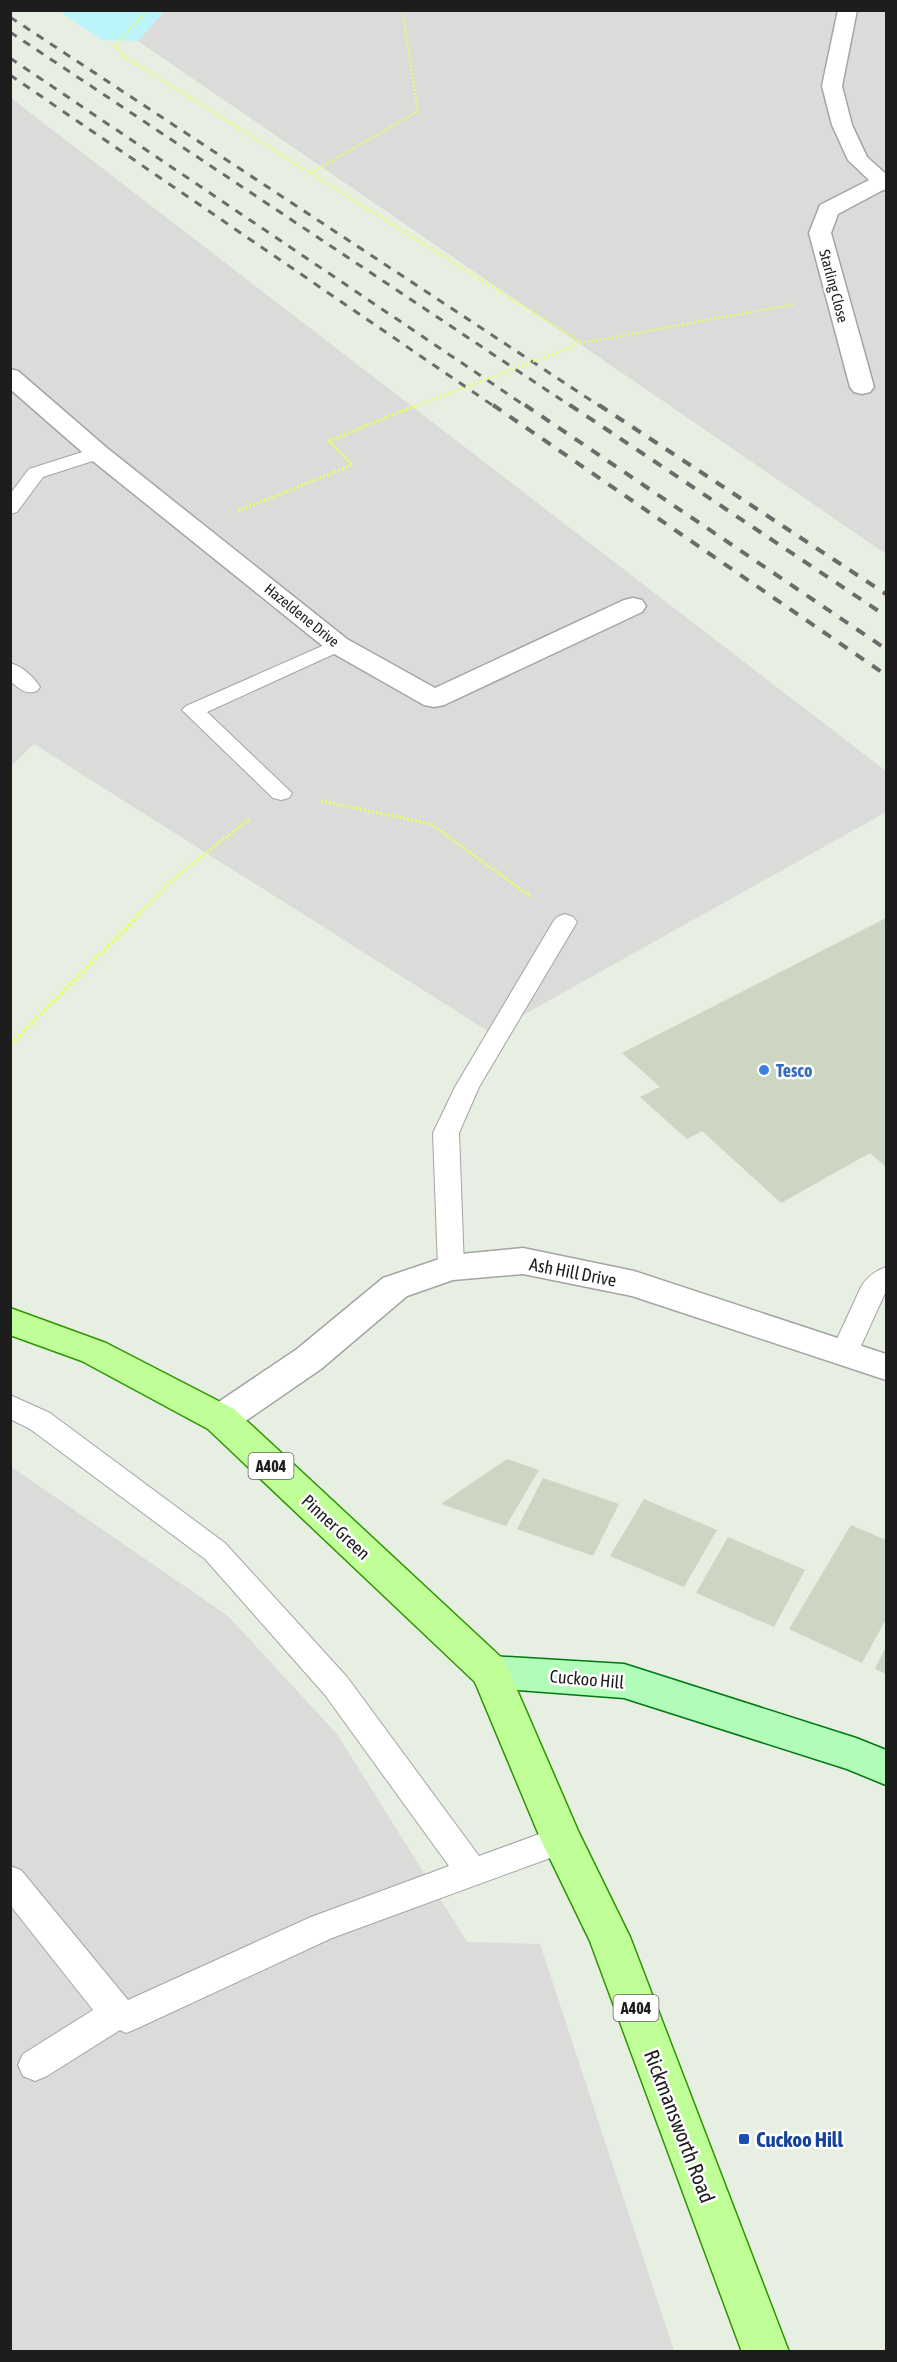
<svg xmlns="http://www.w3.org/2000/svg" width="897" height="2362" font-family="'Asap Condensed',sans-serif">
	<style>
		.residential { fill: #dbdbda }
		.park { fill: #bcf4fc }
		.building { fill: #ccd6c2 }
		.lines { fill: none; stroke-linecap: round; stroke-linejoin: round }
		.service-casing { stroke: #a4a4a4; stroke-width: 2 }
		.minor-casing { stroke: #a4a4a4; stroke-width: 3 }
		.secondary-casing { stroke: #007811; stroke-width: 3 }
		.primary-casing { stroke: #2c9600; stroke-width: 3 }
		.path-far2 { stroke: #e9ff63; stroke-width: 2; stroke-dasharray: 2 2; stroke-linecap: butt }
		.path-far1 { stroke: #e9ff63; stroke-width: 3; stroke-dasharray: 2 2; stroke-linecap: butt }
		.path { stroke: #e9ff63; stroke-width: 4; stroke-dasharray: 3 3; stroke-linecap: butt }
		.service { fill: #fff; fill-rule: evenodd }
		.minor { fill: #fff; fill-rule: evenodd }
		.secondary { fill: #b2fcb9; fill-rule: evenodd }
		.primary { fill: #c0ff97; fill-rule: evenodd }
		.rail-far1 { stroke: #6b6b6b; stroke-width: 3; stroke-dasharray: 8 8; stroke-linecap: butt }
		.rail { stroke: #6b6b6b; stroke-width: 4; stroke-dasharray: 10 10; stroke-linecap: butt }
		.path-bridge-far1 { stroke: #e9ff63; stroke-width: 2; stroke-dasharray: 2 2; stroke-linecap: butt }
		.path-bridge { stroke: #e9ff63; stroke-width: 3; stroke-dasharray: 2 2; stroke-linecap: butt }
		.shop-dot { fill: #3f7fe0; stroke: #fff; stroke-width: 2 }
		.transit-dot { fill: #1a4fb4; stroke: #fff; stroke-width: 2 }
		.labels { text-anchor: middle; dominant-baseline: central; stroke-width: 5; stroke-linejoin: round; paint-order: stroke }
		.far-street-label { font-size: 15px; fill: #1d1d1d; stroke: #fff }
		.shield { fill: #fff; stroke: #616161; stroke-width: 1.5 }
		.shield-label { font-size: 16px; font-weight: bold; fill: #1d1d1d }
		.shop-label { font-size: 18px; font-weight: bold; fill: #366cbe; stroke: #fff; text-anchor: start }
		.street-label { font-size: 18px; fill: #1d1d1d; stroke: #fff }
		.near-street-label { font-size: 21px; fill: #1d1d1d; stroke: #fff }
		.near-transit-label { font-size: 21px; font-weight: bold; fill: #164399; stroke: #fff; text-anchor: start }
	</style>
	<rect width="100%" height="100%" fill="#e6efe2"/>
	<path class="residential" d="M 165,10 L 886,11 L 886,554 L 138,41 Z
		M 11,98 L 886,771 L 886,812 L 491,1033 L 34,744 L 11,766 Z
		M 10,1466 L 228,1616 L 337,1734 L 467,1942 L 540,1944 L 674,2351 L 11,2351 Z"/>
	<path class="park" d="M 59,11 L 165,11 L 138,41 L 102,40 Z"/>
	<path class="building" d="M 886,918 L 886,1167 L 870,1153 L 781,1203 L 702,1131 L 687,1139 L 640,1097 L 660,1087 L 622,1053 Z
		M 507,1459 L 539,1470 L 506,1526 L 441,1504 Z
		M 543,1478 L 619,1504 L 593,1556 L 517,1529 Z
		M 644,1499 L 717,1530 L 684,1587 L 610,1556 Z
		M 851,1525 L 886,1540 L 886,1619 L 862,1663 L 789,1629 Z
		M 728,1537 L 805,1570 L 774,1627 L 696,1593 Z
		M 886,1646 L 886,1674 L 875,1669 Z"/>
	<g class="lines">
		<defs>
			<path id="service" d="M 98,447 L 105,449 L 107,453 L 105,457 L 43,477 L 17,512 L 10,514 L 10,494 L 29,469 Z
				M 338,639 L 345,641 L 348,645 L 345,649 L 207,712 L 292,793 L 289,798 L 281,800 L 273,798 L 182,710 L 186,706 Z
				M 10,663 C 22,666 34,677 40,687 L 37,691 C 25,695 20,689 10,681 Z
				M 565,914 L 573,917 L 577,922 L 479,1087 L 459,1133 L 464,1268 L 460,1275 L 451,1278 L 442,1275 L 438,1268 L 433,1133 L 455,1087 L 553,922 L 557,917 Z
				M 886,1267 L 886,1291 L 855,1359 L 845,1362 L 835,1359 L 831,1352 L 861,1287 C 867,1277 875,1271 886,1267 Z
				M 10,1395 L 50,1413 L 225,1543 L 347,1677 L 479,1856 L 561,1826 L 572,1830 L 577,1840 L 572,1850 L 332,1938 L 138,2028 L 126,2033 L 120,2030 L 47,2076 L 35,2081 L 23,2076 L 18,2065 L 23,2054 L 93,2010 L 10,1905 L 10,1866 L 21,1870 L 128,2000 L 311,1917 L 449,1866 L 325,1695 L 205,1559 L 30,1429 L 10,1419 Z"/>
			<path id="minor" d="M 838,10 L 857,10 L 842,86 L 852,125 L 867,157 L 886,174 L 886,190 L 883,190 L 838,214 L 831,233 L 874,387 L 870,392 L 862,394 L 854,392 L 850,387 L 809,233 L 820,205 L 869,180 L 848,160 L 832,125 L 822,86 Z
				M 10,369 L 18,371 L 107,448 L 347,639 L 435,688 L 624,600 L 633,598 L 642,600 L 646,606 L 642,612 L 444,705 L 434,707 L 424,705 L 329,651 L 89,458 L 10,389 Z
				M 523,1248 L 634,1271 L 886,1354 L 886,1380 L 632,1296 L 523,1274 L 453,1280 L 407,1296 L 321,1369 L 234,1429 L 221,1433 L 208,1429 L 203,1419 L 208,1409 L 297,1349 L 383,1278 L 451,1255 Z"/>
			<path id="secondary" d="M 490,1656 L 624,1664 L 856,1738 L 886,1750 L 886,1785 L 847,1769 L 624,1698 L 490,1688 L 476,1684 L 471,1672 L 476,1660 Z"/>
			<path id="primary" d="M 10,1308 L 106,1343 L 234,1409 L 504,1660 L 579,1833 L 630,1937 L 789,2352 L 742,2352 L 590,1941 L 541,1840 L 475,1682 L 208,1429 L 82,1361 L 10,1335 Z"/>
		</defs>
		<use href="#service" class="service-casing"/>
		<use href="#minor" class="minor-casing"/>
		<use href="#secondary" class="secondary-casing"/>
		<use href="#primary" class="primary-casing"/>
		<path class="path-far2" d="M 147,10 L 115,46 L 122,55 L 582,343 L 795,304
			M 311,173 L 418,111 L 402,10"/>
		<path class="path-far1" d="M 238,511 L 352,465 L 329,441 L 402,411
			M 321,801 L 431,824 L 531,897
			M 136,917 L 176,877 L 249,819"/>
		<path class="path" d="M 10,1045 L 138,916"/>
		<use href="#service" class="service"/>
		<use href="#minor" class="minor"/>
		<use href="#secondary" class="secondary"/>
		<use href="#primary" class="primary"/>
		<path class="rail-far1" d="M 10,17 L 601,407
			M 10,32 L 572,407
			M 10,58 L 527,407
			M 10,75 L 495,407"/>
		<path class="rail" d="M 493,405 L 886,675
			M 525,405 L 886,649
			M 570,405 L 886,616
			M 599,405 L 886,594"/>
		<path class="path-bridge-far1" d="M 413,407 L 582,343"/>
		<path class="path-bridge" d="M 402,411 L 417,405"/>
	</g>
	<circle class="shop-dot" cx="764" cy="1070" r="6"/>
	<rect class="transit-dot" x="738" y="2133" width="12" height="12" rx="3"/>
	<g class="labels">
		<g class="far-street-label">
			<text transform="translate(834 286) rotate(75)">Starling Close</text>
			<text transform="translate(302 615) rotate(39)">Hazeldene Drive</text>
		</g>
		<g class="shield">
			<rect x="248.5" y="1453" width="45" height="26" rx="4.5"/>
			<rect x="613.5" y="1995" width="45" height="26" rx="4.5"/>
		</g>
		<g class="shield-label">
			<text x="271" y="1466">A404</text>
			<text x="636" y="2008">A404</text>
		</g>
		<g class="shop-label">
			<text x="776" y="1070">Tesco</text>
		</g>
		<g class="street-label">
			<text transform="translate(573 1272) rotate(11)">Ash Hill Drive</text>
			<text transform="translate(336 1527) rotate(43)">Pinner Green</text>
			<text transform="translate(587 1679) rotate(5)">Cuckoo Hill</text>
		</g>
		<g class="near-street-label">
			<text transform="translate(680 2126) rotate(69)">Rickmansworth Road</text>
		</g>
		<g class="near-transit-label">
			<text x="756" y="2139">Cuckoo Hill</text>
		</g>
	</g>
	<rect width="897" height="2362" fill="none" stroke="#1d1d1d" stroke-width="24"/>
</svg>
